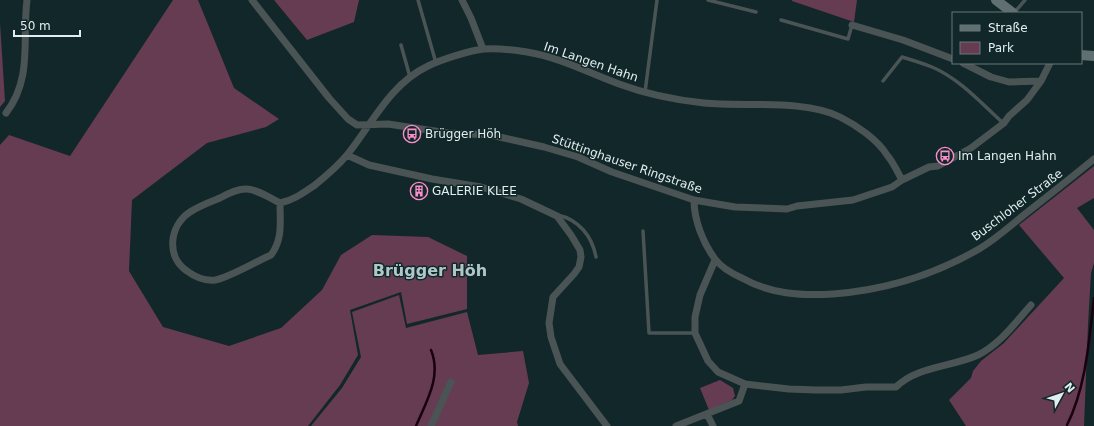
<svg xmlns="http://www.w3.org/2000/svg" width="1094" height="426" font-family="'DejaVu Sans',sans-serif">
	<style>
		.green { fill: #663c53 }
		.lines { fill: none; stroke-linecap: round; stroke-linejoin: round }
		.stream { stroke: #19000e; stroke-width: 2.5 }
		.lane { stroke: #4a5455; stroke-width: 3.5 }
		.street { stroke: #4a5455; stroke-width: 7 }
		.secondary { stroke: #606f71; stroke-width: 10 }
		.labels { text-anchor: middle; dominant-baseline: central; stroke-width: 3; stroke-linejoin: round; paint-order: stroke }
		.street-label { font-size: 12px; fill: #e1eeef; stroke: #122729 }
		.poi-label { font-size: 12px; fill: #e1eeef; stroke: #122729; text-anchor: start }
		.district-label { font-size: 16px; font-weight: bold; fill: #aec7c9; stroke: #122729 }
	</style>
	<rect width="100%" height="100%" fill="#122729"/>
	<path class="green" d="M 173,0 L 198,0 L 234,88 L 279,119 L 266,127 L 207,143 L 132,200 L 129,271 L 163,327 L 229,346 L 281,328 L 322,290 L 341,255 L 372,235 L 428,237 L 467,256 L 467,309 L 407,324 L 401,292 L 350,310 L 358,355 L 340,385 L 308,426 L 0,426 L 0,145 L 9,135 L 70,156 Z
		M 274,0 L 359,0 L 354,22 L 307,40 Z
		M 792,0 L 857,0 L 854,22 L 792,1 Z
		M 0,23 L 5,101 L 0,107 Z
		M 1094,166 L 1094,198 L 1077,208 L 1094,230 L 1094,263 L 1091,273 L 1088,325 L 1084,426 L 966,426 L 949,400 L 971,378 L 973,371 L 981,361 L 1004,343 L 1064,278 L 1019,225 Z
		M 399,295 L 406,328 L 467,312 L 478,355 L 523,351 L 529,383 L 517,422 L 518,426 L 311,426 L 342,388 L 361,357 L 352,312 Z
		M 720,380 L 733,388 L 735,396 L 732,400 L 709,410 L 700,388 Z"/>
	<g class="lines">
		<path class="stream" d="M 1067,425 C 1086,387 1089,341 1094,298
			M 416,426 C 426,402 442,377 431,350"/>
		<path class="lane" d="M 418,0 L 436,63
			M 708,0 L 756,12
			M 1014,13 L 1025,0
			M 781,20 L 848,39 L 852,25
			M 401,45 L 410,77
			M 883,81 L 902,57 C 912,60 922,63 932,67 C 960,79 981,103 1003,123
			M 645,92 L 657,0
			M 558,215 C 579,220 592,236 596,257
			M 643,231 L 649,333 L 695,333"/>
		<path class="street" d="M 252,0 L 329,98 L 348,119 L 357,125 L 388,124 L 448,133 L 491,135 L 544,147 L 578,157 L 612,172 L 694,200 L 735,207 L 787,209 L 797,206 L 853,200 L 892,187 L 902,180 L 929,167 L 938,166 L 971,148 L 1004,123 L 1009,116 L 1027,100 L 1041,81 L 1050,63
			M 462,0 L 471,18 L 483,49
			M 852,25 L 903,40 L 953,59
			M 963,63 L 991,77 L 1009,82 L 1041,81
			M 6,113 C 33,78 22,39 27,0
			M 347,155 L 369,165 L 432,179 L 481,187 L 521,199 L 557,216 L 571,235 L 580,250 L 581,257 L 579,267 L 574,274 L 553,297 L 549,323 L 551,337 L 560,364 L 607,426
			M 694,200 C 694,220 703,243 715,259 C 721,267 733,274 742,278 C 770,294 801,296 833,294 C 885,290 934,275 979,249 C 996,239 1010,226 1025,214 C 1048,196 1071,178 1094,159
			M 280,203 C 270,198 257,189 246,189 C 238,189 227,194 220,198 C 210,202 199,206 190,212 C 169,226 166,257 187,271 C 195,277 205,281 215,280 C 228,278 257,261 271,255 C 283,239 280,222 280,203 C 294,200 303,193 315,185 C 326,176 337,167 347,155 C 372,124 390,84 428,66 C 440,60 471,50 484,49 C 497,48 514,50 527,52 C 559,57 589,73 619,84 C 646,94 675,100 704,103 C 743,107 805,99 840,117 C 856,125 877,139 887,155 C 893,162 897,171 902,180
			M 715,260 L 700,295 L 695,317 L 695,333 L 708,361 L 718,372 L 745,384 L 789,389 L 816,390 L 841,390 L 866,387 L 896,387 C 917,366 952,367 978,355 C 1000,344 1015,323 1031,305
			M 707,414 L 713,426
			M 431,426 L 451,382
			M 676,426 L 739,401 L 745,384"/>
		<path class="secondary" d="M 996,0 L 1013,13
			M 1081,55 L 1094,56"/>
	</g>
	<defs>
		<symbol id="bus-ring" viewBox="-11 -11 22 22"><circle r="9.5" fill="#122729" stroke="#f98fca" stroke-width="1.5"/><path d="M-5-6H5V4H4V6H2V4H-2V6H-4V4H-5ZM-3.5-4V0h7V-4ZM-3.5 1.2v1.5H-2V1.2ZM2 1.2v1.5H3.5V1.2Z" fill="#f98fca"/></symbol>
		<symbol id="building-ring" viewBox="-11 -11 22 22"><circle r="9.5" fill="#122729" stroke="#f98fca" stroke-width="1.5"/><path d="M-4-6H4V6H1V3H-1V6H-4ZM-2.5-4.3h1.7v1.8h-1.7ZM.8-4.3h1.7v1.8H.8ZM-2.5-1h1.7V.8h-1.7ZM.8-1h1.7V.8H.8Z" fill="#f98fca"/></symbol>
	</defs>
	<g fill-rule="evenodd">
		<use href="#bus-ring" x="402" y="124" width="20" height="20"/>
		<use href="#bus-ring" x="935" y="146" width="20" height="20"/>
		<use href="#building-ring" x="409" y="181" width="20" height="20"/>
	</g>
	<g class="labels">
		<g class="street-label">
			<text transform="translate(591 62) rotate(19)">Im Langen Hahn</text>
			<text transform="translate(627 164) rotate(19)">Stüttinghauser Ringstraße</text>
			<text transform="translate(1017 205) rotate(-37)">Buschloher Straße</text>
		</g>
		<g class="poi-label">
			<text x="425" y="134">Brügger Höh</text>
			<text x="958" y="156">Im Langen Hahn</text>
			<text x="432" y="191">GALERIE KLEE</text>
		</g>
		<g class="district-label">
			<text x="430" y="270">Brügger Höh</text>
		</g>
	</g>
	<rect x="952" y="12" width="130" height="52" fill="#122729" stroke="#657778"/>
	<rect x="960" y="25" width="20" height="6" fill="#606f71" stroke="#657778"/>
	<text x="988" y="32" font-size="12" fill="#e1eeef">Straße</text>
	<rect x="960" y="42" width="20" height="12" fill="#663c53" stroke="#657778"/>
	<text x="988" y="52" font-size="12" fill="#e1eeef">Park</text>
	<g transform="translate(1062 394) rotate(50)" stroke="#122729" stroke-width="3" paint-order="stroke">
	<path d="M0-3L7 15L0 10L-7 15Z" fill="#e1eeef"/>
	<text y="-6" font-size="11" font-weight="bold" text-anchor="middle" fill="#e1eeef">N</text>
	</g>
	<path d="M14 30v6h66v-6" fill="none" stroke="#e1eeef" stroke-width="2"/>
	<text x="20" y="30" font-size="12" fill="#e1eeef" stroke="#122729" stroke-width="3" paint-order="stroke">50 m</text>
</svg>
